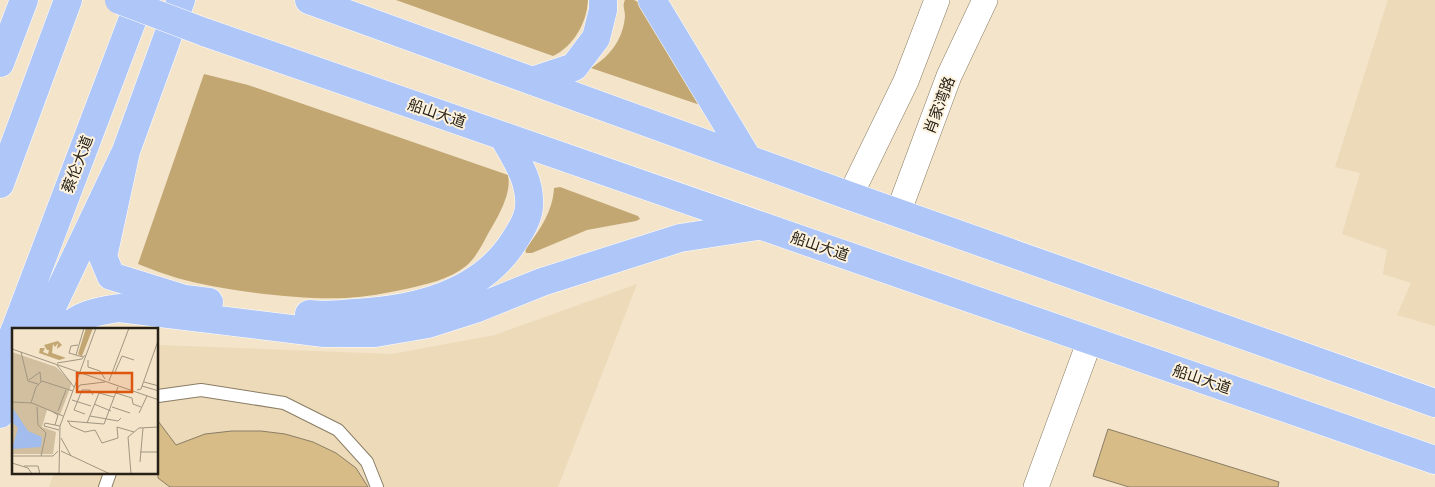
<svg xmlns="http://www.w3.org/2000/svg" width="1435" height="487" font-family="'Public Sans','Noto Sans SC',sans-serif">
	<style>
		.built { fill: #ecdab9 }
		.forest { fill: #c3a773 }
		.building { fill: #d8bc87; stroke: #8a7d65 }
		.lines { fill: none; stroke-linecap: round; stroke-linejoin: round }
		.service-casing { stroke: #8a7d65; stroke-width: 14 }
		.minor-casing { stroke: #8a7d65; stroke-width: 26 }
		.trunk-casing { stroke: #fff; stroke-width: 29 }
		.service { stroke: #fff; stroke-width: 12 }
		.minor { stroke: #fff; stroke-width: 25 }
		.trunk { stroke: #aec6f8; stroke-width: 28 }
		.trunk-bridge-casing { stroke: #fff; stroke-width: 29; stroke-linecap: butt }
		.trunk-bridge { stroke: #aec6f8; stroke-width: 28 }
		.labels { text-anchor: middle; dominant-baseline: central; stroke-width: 4; stroke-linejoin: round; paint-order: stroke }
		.street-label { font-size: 15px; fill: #262017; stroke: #fdf2dd }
		.inset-road { fill: none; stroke: #a19682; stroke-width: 1 }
		.view { fill: #de560d; fill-opacity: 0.15; stroke: #de560d; stroke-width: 2.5 }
		.inset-edge { fill: none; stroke: #262017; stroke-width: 2.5 }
	</style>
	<rect width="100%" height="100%" fill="#f3e4ca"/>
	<path class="built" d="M 1388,0 L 1435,0 L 1435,326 L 1397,315 L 1411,283 L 1383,274 L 1387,250 L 1342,234 L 1360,173 L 1335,167 Z
		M 637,284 L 558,487 L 49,487 L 54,473 L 158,473 L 158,345 L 392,354 L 495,335 Z"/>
	<path class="forest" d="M 396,0 L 588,0 C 587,22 574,46 553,56 Z
		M 625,0 L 634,0 L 640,3 L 700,105 L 591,68 C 610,56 623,40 625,16 C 625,10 622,6 625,0 Z
		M 204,74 L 248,85 L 508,175 C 512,193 498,217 489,232 C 483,243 476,258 466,266 C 449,280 426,284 406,289 C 386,293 366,297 346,298 C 297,300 225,291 177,278 C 164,274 151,269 138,264 Z
		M 560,187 L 638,216 L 640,219 L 636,221 L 587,230 L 532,253 L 526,253 L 525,249 C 539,232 553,211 554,188 Z"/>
	<path class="building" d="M 158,421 L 176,445 L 205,434 L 232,431 L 261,431 L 285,434 L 313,442 L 336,453 L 356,468 L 368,487 L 170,487 L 158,478 Z
		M 1108,429 L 1279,482 L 1278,487 L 1129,487 L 1093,476 Z"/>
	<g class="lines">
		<defs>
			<path id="service" d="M 158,396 L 201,390 L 284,403 L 338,430 L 367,462 L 377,487
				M 105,487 L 110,473"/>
			<path id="minor" d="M 850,196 L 906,81 L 937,0
				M 898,213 L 949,76 L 985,0
				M 1036,487 L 1090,340"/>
			<path id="trunk" d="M 309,0 L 850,196 L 1435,403
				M 652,0 L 748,159
				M 204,32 L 1435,460
				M 0,63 L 24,0
				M 532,81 L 574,67 L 596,38 L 603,10 L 603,0
				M 126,151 L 103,257 L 111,276 L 185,299 L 209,302
				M 0,184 L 68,0
				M 309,314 C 324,316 339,314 354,313 C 414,310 480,295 514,241 C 520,232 529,217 529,206 C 531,180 515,158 503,136
				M 15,330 L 140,0
				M 41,330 L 126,151 L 181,0
				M 65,330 C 78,314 100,311 119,308 L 324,333 L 375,333 L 428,324 L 475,309 L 542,282 L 680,238 L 758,226
				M 0,370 L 14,332
				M 0,414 L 14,386"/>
		</defs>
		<use href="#service" class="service-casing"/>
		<use href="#minor" class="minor-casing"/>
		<use href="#trunk" class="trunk-casing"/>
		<use href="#service" class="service"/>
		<use href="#minor" class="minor"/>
		<use href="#trunk" class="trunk"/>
		<defs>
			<path id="trunk-bridge" d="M 119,0 L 204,32"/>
		</defs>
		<use href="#trunk-bridge" class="trunk-bridge-casing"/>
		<use href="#trunk-bridge" class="trunk-bridge"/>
	</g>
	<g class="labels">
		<g class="street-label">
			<text transform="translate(939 105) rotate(-69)">肖家湾路</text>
			<text transform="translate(437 113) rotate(19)">船山大道</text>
			<text transform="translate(77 164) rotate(-69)">蔡伦大道</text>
			<text transform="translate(820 246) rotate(19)">船山大道</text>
			<text transform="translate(1202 379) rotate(19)">船山大道</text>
		</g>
	</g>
	<g transform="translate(12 328)">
		<rect width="146" height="146" fill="#f3e4ca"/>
		<path d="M 0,24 L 44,39 L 60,55 L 48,87 L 35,82 L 30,99 L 44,104 L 41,126 L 0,126 Z" fill="#d1bf9f"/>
		<path d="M 74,0 L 81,0 L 70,28 L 55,30 L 69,28 L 66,26 ZM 46,13 L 50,17 L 45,21 L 46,15 L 43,19 L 41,16 L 40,25 L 54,30 L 47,32 L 27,25 L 28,20 L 33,20 L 31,24 L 36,26 L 37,22 L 35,22 L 32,17 Z" fill="#c3a773"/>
		<path d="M 0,79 L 16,103 L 30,109 L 29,119 L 0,121 L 6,100 L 0,94 Z" fill="#a2bced"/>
		<path class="inset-road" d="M 66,17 L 59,18 L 57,25 L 71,29M 0,21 L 147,72M 9,24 L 16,53 L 26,56M 64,27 L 72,0M 76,32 L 76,39 L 88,43 L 93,51M 45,35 L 70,31 L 73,27M 45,37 L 62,59M 103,44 L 110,28 L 122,32M 17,52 L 28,44 L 29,54M 97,53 L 117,0M 132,54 L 147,58M 130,58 L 147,63M 65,61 L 68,57 L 93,54M 125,62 L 129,61 L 147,10M 104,65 L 120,70 L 121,76 L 129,79M 60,72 L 79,78M 0,74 L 20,75 L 51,88M 19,75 L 24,59 L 30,53 L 61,63M 82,76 L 99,83M 25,79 L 26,97 L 34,105 L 29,128M 100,79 L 118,85M 46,83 L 54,62M 41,84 L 46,87 L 43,97M 127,85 L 135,68M 73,86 L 62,82 L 70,62 L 78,62 L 81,67M 78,88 L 106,93 L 109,90M 55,93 L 92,96 L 106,59M 56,93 L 59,98 L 73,104 L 83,102 L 90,115 L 106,110 L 105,99 L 122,104M 75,95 L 87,65 L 102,69M 47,102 L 32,98 L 33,95 L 48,98M 49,110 L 59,128M 49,123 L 98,146M 128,124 L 147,124M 0,128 L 41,128 L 46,123M 128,134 L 131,100M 0,135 L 16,140 L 20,146M 12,138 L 26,138 L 28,146M 47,146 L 48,98 L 84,0M 119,146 L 116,109 L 127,100 L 147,99"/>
		<path class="view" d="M 65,45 L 120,45 L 120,64 L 65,64 Z"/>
		<rect width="146" height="146" class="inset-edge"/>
	</g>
</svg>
